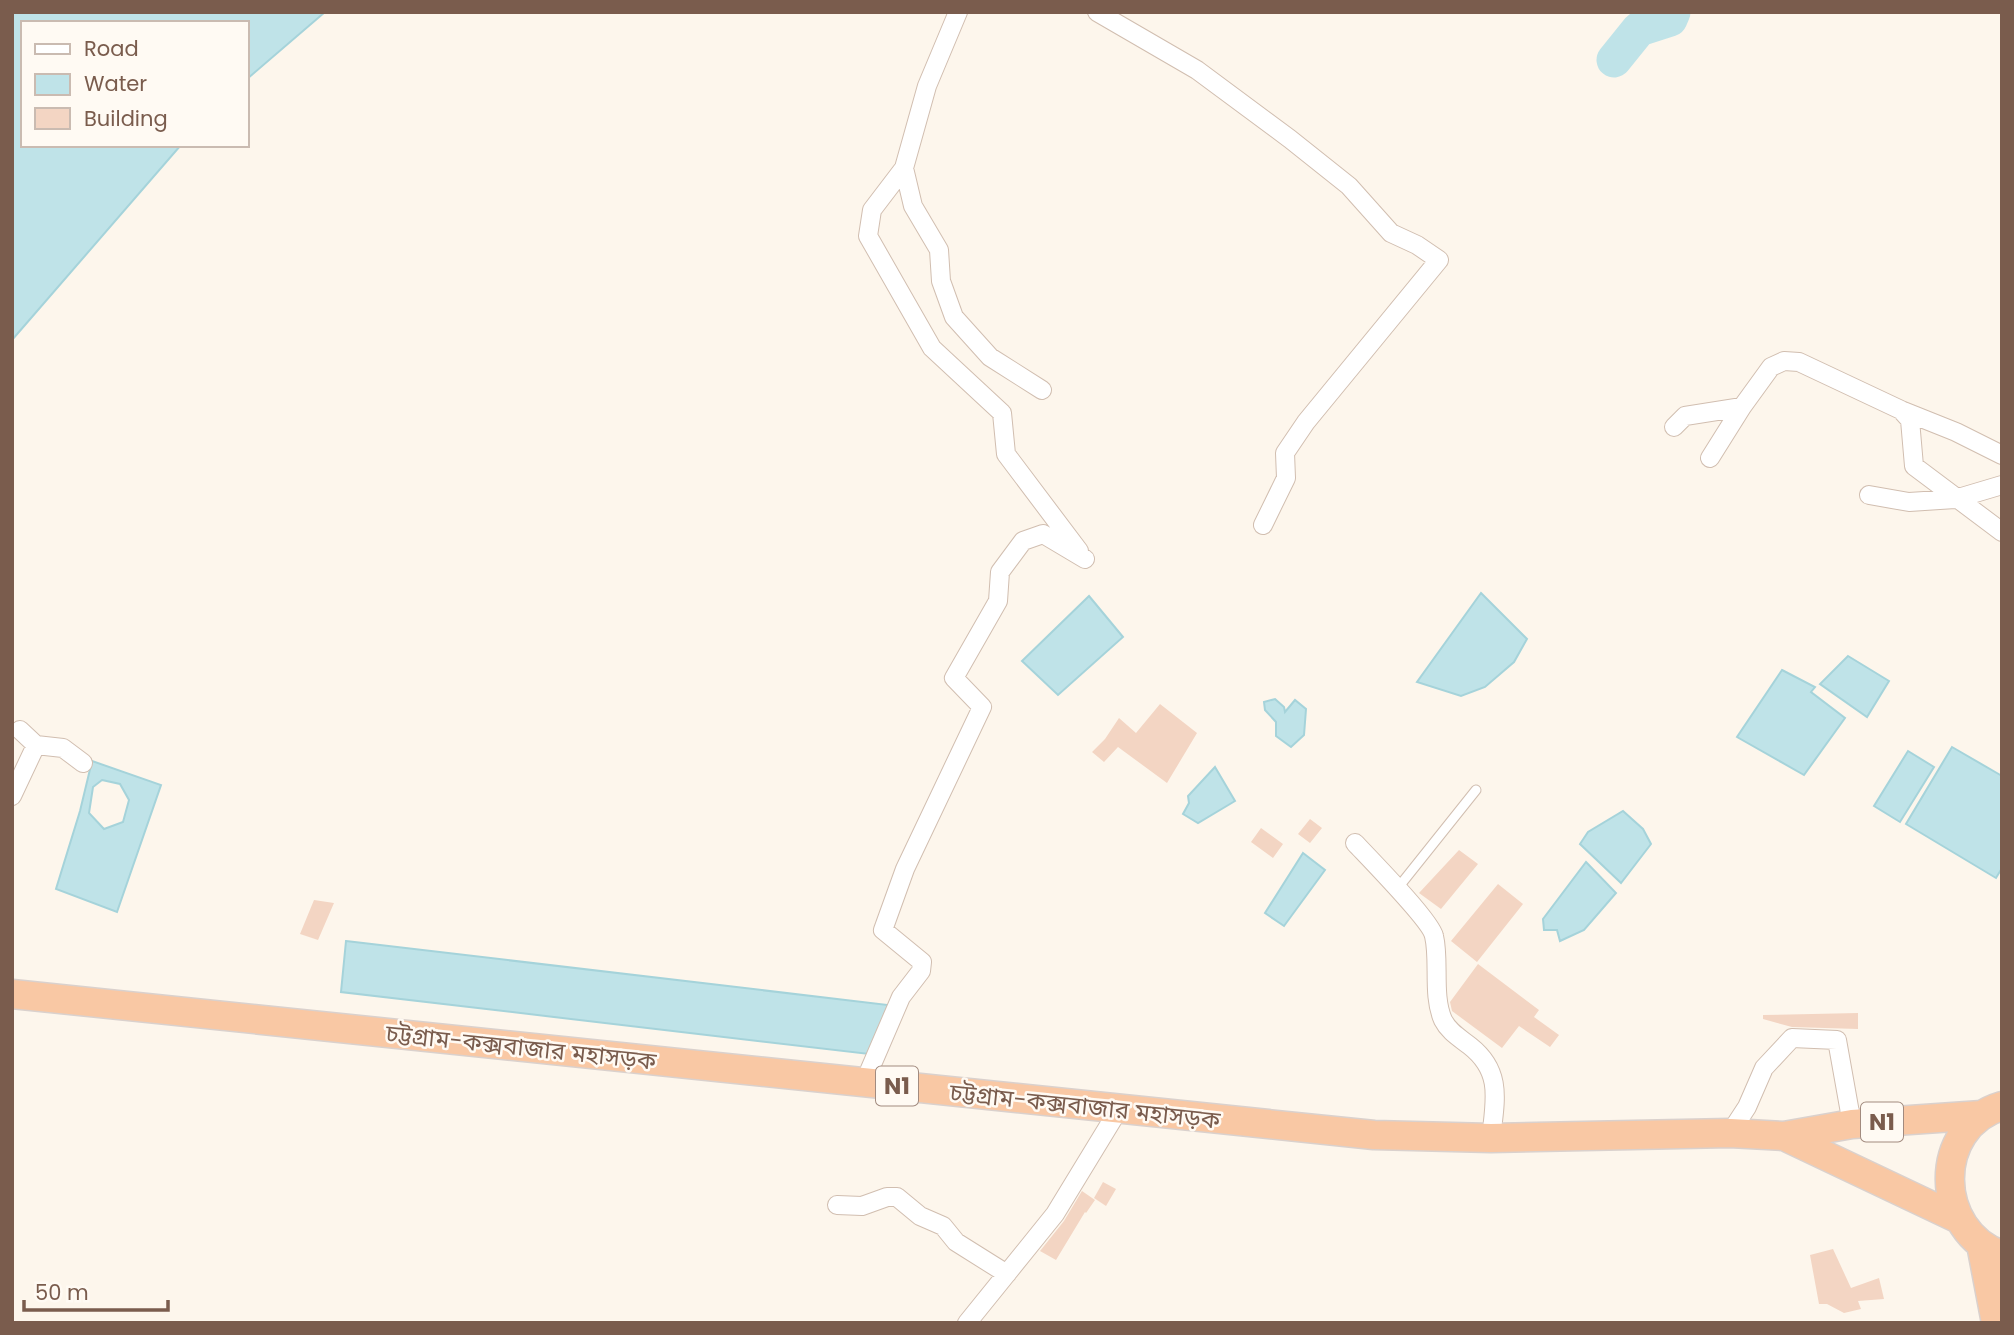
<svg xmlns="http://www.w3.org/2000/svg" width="2014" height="1335" font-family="Poppins,'Noto Sans Bengali',sans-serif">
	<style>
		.water { fill: #bfe3e8; stroke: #a5d3da; stroke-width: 2; fill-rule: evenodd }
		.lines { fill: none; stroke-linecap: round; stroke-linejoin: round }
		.river { stroke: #bfe3e8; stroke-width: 35 }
		.building { fill: #f3d5c3 }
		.service-casing { stroke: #d1beb0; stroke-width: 11 }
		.minor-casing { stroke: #d1beb0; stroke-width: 20 }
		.trunk-casing { stroke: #dad1cd; stroke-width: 31 }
		.service { stroke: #fff; stroke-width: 9 }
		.minor { stroke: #fff; stroke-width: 18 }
		.trunk { stroke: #f9c8a4; stroke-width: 28 }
		.labels { text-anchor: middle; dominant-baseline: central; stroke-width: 5; stroke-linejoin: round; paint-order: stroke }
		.shield { fill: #fffaf3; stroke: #a28b7f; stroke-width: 2 }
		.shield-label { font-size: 23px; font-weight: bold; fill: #7a5c4d }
		.street-label { font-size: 24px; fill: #7a5c4d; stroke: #fffaf3 }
	</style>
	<rect width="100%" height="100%" fill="#fdf6ec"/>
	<path class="water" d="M 12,12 L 325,12 L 247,79 L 247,23 L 23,23 L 23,145 L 181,145 L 12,340 Z
		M 1481,593 L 1527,639 L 1514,662 L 1485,687 L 1461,696 L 1417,682 Z
		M 1089,596 L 1123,637 L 1058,695 L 1022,661 Z
		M 1848,656 L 1889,681 L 1867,717 L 1820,684 Z
		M 1782,670 L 1815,687 L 1811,692 L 1845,718 L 1804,775 L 1737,737 Z
		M 1275,699 L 1284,707 L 1285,712 L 1295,700 L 1306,709 L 1304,735 L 1291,747 L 1276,736 L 1276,722 L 1265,710 L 1264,702 Z
		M 1952,747 L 2002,776 L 2002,868 L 1996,878 L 1906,824 Z
		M 1908,751 L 1934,767 L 1900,822 L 1874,806 Z
		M 92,761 L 161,785 L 117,912 L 56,889 L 80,811 ZM 102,780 L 120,784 L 129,800 L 123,822 L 104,829 L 89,813 L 93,787 Z
		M 1215,767 L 1235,801 L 1198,823 L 1183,814 L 1189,803 L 1188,796 Z
		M 1623,811 L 1643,829 L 1651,844 L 1621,883 L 1580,844 L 1588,832 Z
		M 1303,853 L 1325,870 L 1284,926 L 1265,913 Z
		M 1586,862 L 1616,893 L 1584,930 L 1560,941 L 1557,930 L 1544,930 L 1543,919 Z
		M 346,941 L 888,1005 L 869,1054 L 341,992 Z"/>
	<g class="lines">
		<path class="river" d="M 1614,60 L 1639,29 L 1670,19 L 1673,12"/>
	</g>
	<path class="building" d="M 1160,704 L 1197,733 L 1167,783 L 1118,747 L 1104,762 L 1092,752 L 1105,739 L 1119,718 L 1136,733 Z
		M 1310,819 L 1322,828 L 1310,843 L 1298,834 Z
		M 1261,828 L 1283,844 L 1273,858 L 1251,842 Z
		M 1459,850 L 1478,864 L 1441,909 L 1419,893 Z
		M 1498,884 L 1523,904 L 1477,962 L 1451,941 Z
		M 314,900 L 334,903 L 318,940 L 300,934 Z
		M 1478,964 L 1539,1010 L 1534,1017 L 1559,1035 L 1550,1047 L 1519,1026 L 1502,1048 L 1452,1011 L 1450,1002 Z
		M 1858,1013 L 1858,1029 L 1792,1027 L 1763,1019 L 1763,1015 Z
		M 1103,1182 L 1116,1189 L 1106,1206 L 1094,1198 Z
		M 1082,1191 L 1095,1200 L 1086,1213 L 1085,1212 L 1056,1260 L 1040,1251 L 1064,1221 Z
		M 1833,1249 L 1851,1288 L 1879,1278 L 1884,1299 L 1858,1301 L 1861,1309 L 1844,1313 L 1827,1304 L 1819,1304 L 1810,1255 Z"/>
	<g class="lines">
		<defs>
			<path id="service" d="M 1397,889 L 1476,790"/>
			<path id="minor" d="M 958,12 L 927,86 L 904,168 L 913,206 L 939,250 L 941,281 L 954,317 L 990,357 L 1042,390
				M 1097,12 L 1197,70 L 1290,139 L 1349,186 L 1391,233 L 1417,245 L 1439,260 L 1306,422 L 1285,453 L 1286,478 L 1263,525
				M 904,168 L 872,210 L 868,236 L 932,348 L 1002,413 L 1006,454 L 1079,551
				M 1901,410 L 1956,432 L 2002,455
				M 1674,427 L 1685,416 L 1742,407
				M 1710,458 L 1742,407 L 1771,367 L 1784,361 L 1799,362 L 1901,410 L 1910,420 L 1914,466 L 2002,532
				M 1869,495 L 1909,502 L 1955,499 L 2002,485
				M 36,745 L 63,748 L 83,763
				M 12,796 L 36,745 L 20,730
				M 1355,843 C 1369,858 1431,921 1434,936 C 1440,961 1432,995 1443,1020 C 1449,1032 1460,1038 1470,1046 C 1503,1072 1495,1101 1491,1138
				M 864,1083 L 901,997 L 921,971 L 922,962 L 883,930 L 905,869 L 982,707 L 954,678 L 998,601 L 1000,572 L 1023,541 L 1043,534 L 1085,559
				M 1730,1133 L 1747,1107 L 1764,1068 L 1792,1038 L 1837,1040 L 1852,1124
				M 837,1205 L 862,1206 L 887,1197 L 897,1197 L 920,1216 L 943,1226 L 956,1242 L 1007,1274
				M 967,1323 L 1055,1214 L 1119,1109"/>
			<path id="trunk" d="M 12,994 L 1374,1135 L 1491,1138 L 1730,1133 L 1784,1136 L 1852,1124 L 1982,1115
				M 2002,1106 C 1931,1127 1934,1232 2002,1255
				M 1784,1136 L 1959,1219
				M 1981,1244 L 1996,1323"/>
		</defs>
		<use href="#service" class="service-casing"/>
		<use href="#minor" class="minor-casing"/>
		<use href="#trunk" class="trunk-casing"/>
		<use href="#service" class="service"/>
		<use href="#minor" class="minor"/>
		<use href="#trunk" class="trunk"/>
	</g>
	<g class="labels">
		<g class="shield">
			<rect x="876" y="1066.5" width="42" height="39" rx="5"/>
			<rect x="1861" y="1102.5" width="42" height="39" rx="5"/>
		</g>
		<g class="shield-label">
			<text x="897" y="1086">N1</text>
			<text x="1882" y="1122">N1</text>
		</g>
		<g class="street-label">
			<text transform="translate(521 1047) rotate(6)">চট্টগ্রাম-কক্সবাজার মহাসড়ক</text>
			<text transform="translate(1085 1106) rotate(6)">চট্টগ্রাম-কক্সবাজার মহাসড়ক</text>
		</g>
	</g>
	<rect width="2014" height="1335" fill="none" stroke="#7a5c4d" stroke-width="28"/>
	<rect x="21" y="21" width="228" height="126" fill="#fffaf3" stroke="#cabbb1" stroke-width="2"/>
	<rect x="35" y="44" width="35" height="10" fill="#ffffff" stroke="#cabbb1" stroke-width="2"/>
	<text x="84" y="56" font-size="21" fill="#7a5c4d">Road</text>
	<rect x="35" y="74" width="35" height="21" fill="#bfe3e8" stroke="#cabbb1" stroke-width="2"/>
	<text x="84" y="91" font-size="21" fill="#7a5c4d">Water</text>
	<rect x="35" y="108" width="35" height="21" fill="#f3d5c3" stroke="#cabbb1" stroke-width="2"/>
	<text x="84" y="126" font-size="21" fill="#7a5c4d">Building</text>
	<path d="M24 1300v10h144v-10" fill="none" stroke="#7a5c4d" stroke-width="3.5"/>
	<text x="35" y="1300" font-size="21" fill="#7a5c4d" stroke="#fffaf3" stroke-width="5" paint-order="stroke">50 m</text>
</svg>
